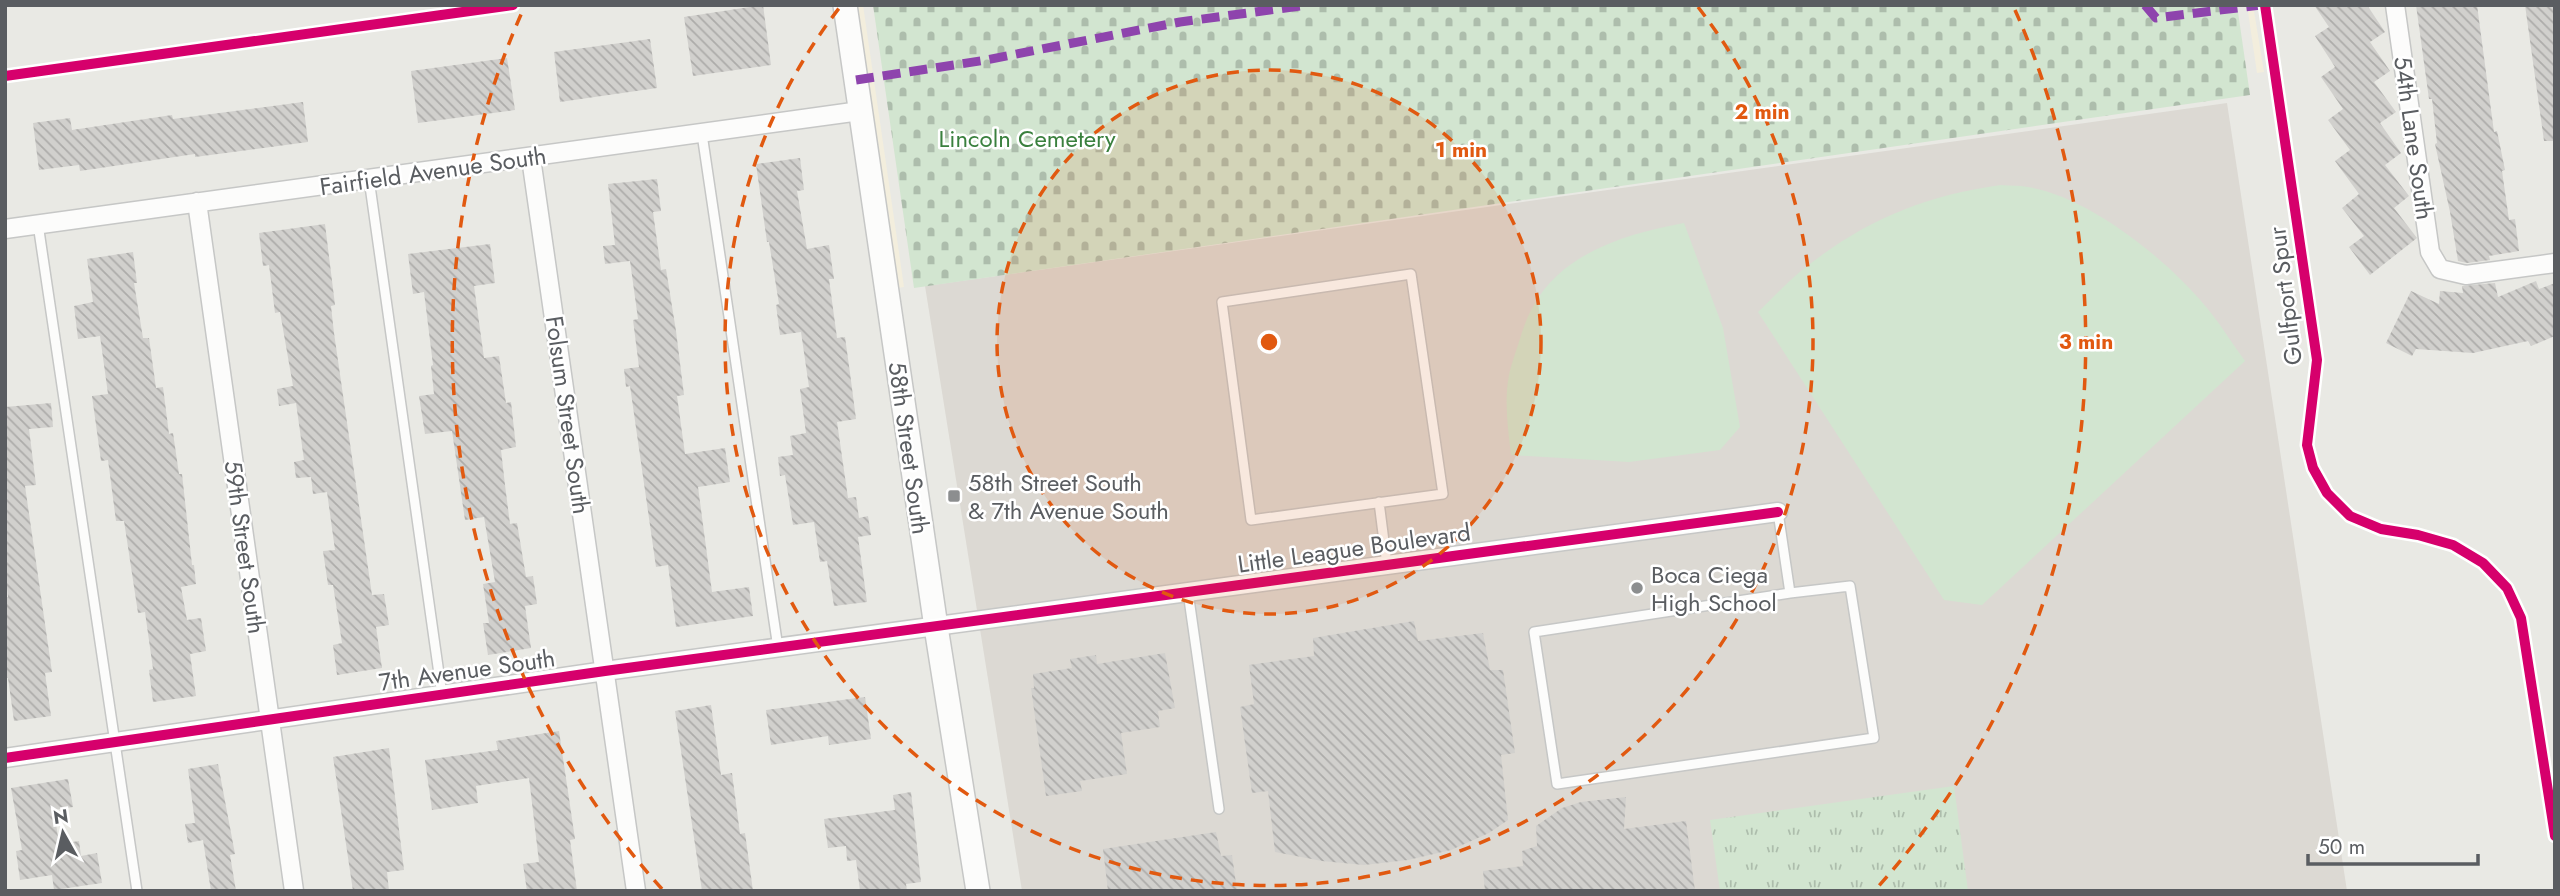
<svg xmlns="http://www.w3.org/2000/svg" width="2560" height="896" font-family="Jost,sans-serif">
	<style>
		.commercial { fill: #f3eedd }
		.education { fill: #dcd9d3 }
		.green { fill: #d2e5d0 }
		.cemetery { fill: url(#cemetery-stones) }
		.park { fill: url(#park-tufts) }
		.building { fill: url(#building-back-hatch) }
		.lines { fill: none; stroke-linecap: round; stroke-linejoin: round }
		.service-casing { stroke: #c6c7c6; stroke-width: 12 }
		.minor-casing { stroke: #c6c7c6; stroke-width: 21 }
		.tertiary-casing { stroke: #c6c7c6; stroke-width: 26 }
		.service { stroke: #fcfcfb; stroke-width: 9 }
		.minor { stroke: #fcfcfb; stroke-width: 18 }
		.tertiary { stroke: #fcfcfb; stroke-width: 23 }
		.quiet { stroke: #8e44ad; stroke-width: 9; stroke-dasharray: 18 9; stroke-linecap: butt }
		.cycleway-casing { stroke: #fff; stroke-width: 15 }
		.cycleway { stroke: #d6006c; stroke-width: 10 }
		.ring { fill: none; stroke: #e15910; stroke-width: 3.5; stroke-dasharray: 12 9 }
		.poi-dot { fill: #8c8e8f; stroke: #fff; stroke-width: 2.5 }
		.labels { text-anchor: middle; dominant-baseline: central; stroke-width: 5; stroke-linejoin: round; paint-order: stroke }
		.park-label { font-size: 24px; fill: #3a803e; stroke: #fff }
		.street-label { font-size: 24px; fill: #5a5d61; stroke: #fff }
		.poi-label { font-size: 24px; fill: #5a5d61; stroke: #fff; text-anchor: start }
		.centre { fill: #e15910; stroke: #fff; stroke-width: 3.5 }
		.ring-label { font-size: 21px; text-anchor: middle; font-weight: bold; fill: #e15910; stroke: #fff; stroke-width: 5; stroke-linejoin: round; paint-order: stroke }
	</style>
	<defs>
		<pattern id="cemetery-stones" width="16" height="16" patternUnits="userSpaceOnUse" patternTransform="scale(1.75)"><rect width="16" height="16" fill="#d2e5d0"/><path d="M2 7V4a2 2 0 0 1 4 0v3zM10 15v-3a2 2 0 0 1 4 0v3z" fill="#adbdac"/></pattern>
		<pattern id="park-tufts" width="24" height="20" patternUnits="userSpaceOnUse" patternTransform="scale(1.75)"><rect width="24" height="20" fill="#d2e5d0"/><path d="M3 7l-1-3M5 7V3M7 7l1-3M15 17l-1-3M17 17v-4M19 17l1-3" fill="none" stroke="#adbdac"/></pattern>
		<pattern id="building-back-hatch" width="6" height="6" patternUnits="userSpaceOnUse" patternTransform="scale(1.75)"><rect width="6" height="6" fill="#d1d0cd"/><path d="M-1 5l2 2M0 0l6 6M5-1l2 2" fill="none" stroke="#adacaa"/></pattern>
	</defs>
	<rect width="100%" height="100%" fill="#e9e9e4"/>
	<path class="commercial" d="M 857,5 L 863,5 L 904,287 L 898,288 Z
		M 2247,5 L 2253,5 L 2264,72 L 2257,73 Z"/>
	<path class="education" d="M 2227,103 L 2347,891 L 1022,891 L 925,286 Z"/>
	<path class="green" d="M 2001,185 C 2010,186 2019,185 2028,187 C 2091,197 2173,264 2211,313 C 2223,328 2233,345 2245,361 L 1982,605 L 1944,600 L 1758,312 C 1772,299 1786,283 1801,271 C 1863,221 1922,196 2001,185 Z
		M 1684,223 L 1723,328 L 1740,427 L 1720,450 L 1629,462 L 1511,455 C 1508,429 1504,401 1509,375 C 1511,365 1515,354 1518,345 C 1522,332 1527,316 1534,305 C 1563,252 1629,233 1684,223 Z"/>
	<path class="cemetery" d="M 873,5 L 2237,5 L 2250,95 L 914,288 Z"/>
	<path class="park" d="M 1954,786 L 1968,891 L 1720,891 L 1710,820 Z"/>
	<path class="building" d="M 763,5 L 771,65 L 693,76 L 684,17 Z
		M 2314,5 L 2367,5 L 2385,32 L 2370,42 L 2390,71 L 2374,82 L 2396,112 L 2380,123 L 2401,153 L 2385,165 L 2409,196 L 2394,208 L 2417,238 L 2370,275 L 2349,247 L 2364,236 L 2342,208 L 2359,194 L 2335,161 L 2350,150 L 2328,120 L 2343,109 L 2321,77 L 2335,67 L 2315,36 L 2329,27 Z
		M 2416,5 L 2477,5 L 2494,132 L 2497,131 L 2505,170 L 2502,171 L 2509,220 L 2515,219 L 2519,251 L 2489,256 L 2490,260 L 2467,263 L 2458,261 L 2450,212 L 2435,144 L 2437,143 L 2432,99 L 2429,99 Z
		M 2525,5 L 2555,5 L 2555,141 L 2544,141 Z
		M 650,39 L 657,88 L 560,102 L 554,52 Z
		M 507,58 L 515,110 L 418,123 L 411,71 Z
		M 303,102 L 308,142 L 195,157 L 195,154 L 80,171 L 79,165 L 39,170 L 33,123 L 70,118 L 72,130 L 172,115 L 173,119 Z
		M 800,158 L 804,190 L 797,191 L 807,249 L 829,245 L 834,279 L 829,279 L 837,338 L 845,337 L 850,373 L 856,419 L 837,422 L 848,498 L 856,497 L 859,518 L 868,516 L 871,535 L 858,537 L 867,602 L 834,606 L 827,561 L 820,562 L 814,522 L 793,525 L 785,475 L 780,476 L 778,457 L 793,455 L 790,436 L 806,433 L 800,389 L 809,387 L 801,332 L 780,335 L 776,305 L 779,304 L 769,242 L 767,242 L 756,164 Z
		M 657,179 L 661,211 L 653,212 L 661,270 L 666,269 L 676,331 L 684,395 L 677,396 L 685,454 L 725,448 L 730,482 L 698,487 L 712,592 L 749,587 L 753,616 L 676,627 L 668,565 L 656,567 L 630,386 L 626,387 L 624,369 L 639,367 L 633,320 L 638,319 L 630,261 L 605,264 L 603,246 L 615,245 L 608,184 Z
		M 325,224 L 335,305 L 331,306 L 334,333 L 372,595 L 384,594 L 389,625 L 376,627 L 382,668 L 337,675 L 333,645 L 342,643 L 333,585 L 328,585 L 323,551 L 335,550 L 327,492 L 313,494 L 311,477 L 296,478 L 294,462 L 304,460 L 296,403 L 279,406 L 277,389 L 293,386 L 280,312 L 275,313 L 269,265 L 263,266 L 259,233 Z
		M 490,244 L 495,283 L 474,286 L 484,358 L 499,356 L 506,403 L 511,402 L 516,447 L 501,450 L 505,485 L 510,524 L 517,523 L 526,577 L 533,576 L 537,604 L 525,606 L 531,648 L 488,655 L 483,623 L 489,623 L 483,584 L 495,582 L 484,517 L 465,520 L 452,431 L 425,434 L 419,396 L 434,394 L 431,366 L 433,365 L 424,292 L 413,294 L 408,254 Z
		M 133,252 L 137,283 L 134,283 L 143,338 L 149,338 L 156,388 L 163,387 L 169,434 L 173,433 L 179,474 L 182,474 L 192,565 L 194,565 L 196,584 L 181,587 L 187,620 L 201,618 L 206,651 L 190,654 L 196,696 L 153,702 L 149,670 L 153,669 L 145,612 L 138,613 L 124,521 L 116,521 L 108,460 L 101,461 L 92,396 L 108,394 L 100,336 L 78,339 L 74,306 L 93,302 L 87,259 Z
		M 2536,281 L 2539,289 L 2555,283 L 2555,336 L 2531,346 L 2528,341 L 2473,353 L 2416,349 L 2412,356 L 2386,343 L 2411,291 L 2439,304 L 2440,291 L 2463,293 L 2462,286 L 2495,283 L 2498,297 Z
		M 51,403 L 53,427 L 29,429 L 36,485 L 25,486 L 52,672 L 45,673 L 51,716 L 14,721 L 8,678 L 5,678 L 5,598 L 8,597 L 5,570 L 5,407 Z
		M 1414,621 L 1418,641 L 1483,633 L 1490,670 L 1503,670 L 1515,753 L 1501,755 L 1508,820 L 1489,833 L 1451,850 L 1408,860 L 1364,865 L 1322,861 L 1275,852 L 1268,791 L 1252,793 L 1240,707 L 1254,704 L 1249,665 L 1314,656 L 1313,638 Z
		M 1165,653 L 1175,708 L 1158,711 L 1160,727 L 1121,733 L 1127,774 L 1080,781 L 1082,791 L 1046,796 L 1031,688 L 1034,688 L 1033,674 L 1072,668 L 1070,659 L 1096,655 L 1097,664 Z
		M 865,697 L 871,739 L 829,745 L 828,736 L 771,745 L 766,710 Z
		M 711,705 L 721,775 L 732,773 L 740,834 L 745,833 L 753,891 L 702,891 L 675,711 Z
		M 559,731 L 575,839 L 570,840 L 577,891 L 527,891 L 523,864 L 539,862 L 529,778 L 476,786 L 478,803 L 432,810 L 425,760 L 498,750 L 496,741 Z
		M 389,748 L 404,870 L 387,872 L 389,891 L 353,891 L 333,757 Z
		M 218,764 L 235,854 L 230,855 L 236,891 L 211,891 L 203,840 L 188,843 L 185,824 L 195,823 L 188,769 Z
		M 68,779 L 73,807 L 54,810 L 59,844 L 79,841 L 81,856 L 97,853 L 102,883 L 54,890 L 52,875 L 20,880 L 16,851 L 22,850 L 11,788 Z
		M 911,792 L 921,882 L 906,884 L 907,891 L 860,891 L 856,860 L 847,861 L 846,846 L 828,848 L 824,819 L 895,810 L 893,795 Z
		M 1626,797 L 1624,829 L 1686,821 L 1695,891 L 1485,891 L 1483,871 L 1523,866 L 1522,851 L 1537,846 L 1536,826 L 1562,808 L 1581,802 Z
		M 1216,832 L 1221,856 L 1232,855 L 1237,891 L 1108,891 L 1103,849 Z"/>
	<g class="lines">
		<defs>
			<path id="service" d="M 702,134 L 778,648
				M 369,179 L 442,695
				M 38,224 L 137,891
				M 1411,274 L 1443,494 L 1251,520 L 1222,302 Z
				M 1379,502 L 1387,565
				M 1778,512 L 1790,593 L 1850,586 L 1874,738 L 1557,784 L 1534,632 L 1790,593
				M 1188,592 L 1219,809"/>
			<path id="minor" d="M 2395,5 L 2430,252 L 2440,269 L 2466,275 L 2555,263
				M 531,158 L 636,891
				M 197,202 L 294,891
				M 5,229 L 860,111
				M 5,758 L 605,671 L 1778,512"/>
			<path id="tertiary" d="M 845,5 L 936,627 L 978,891"/>
		</defs>
		<use href="#service" class="service-casing"/>
		<use href="#minor" class="minor-casing"/>
		<use href="#tertiary" class="tertiary-casing"/>
		<use href="#service" class="service"/>
		<use href="#minor" class="minor"/>
		<use href="#tertiary" class="tertiary"/>
		<path class="quiet" d="M 2145,5 L 2156,18 L 2261,5
			M 856,80 L 986,60 L 1180,22 L 1308,5"/>
		<defs>
			<path id="cycleway" d="M 2265,5 L 2317,360 L 2307,445 L 2313,468 L 2327,493 L 2350,516 L 2381,529 L 2418,535 L 2453,545 L 2483,563 L 2507,588 L 2521,618 L 2555,836
				M 5,76 L 513,5
				M 5,758 L 605,671 L 1778,512"/>
		</defs>
		<use href="#cycleway" class="cycleway-casing"/>
		<use href="#cycleway" class="cycleway"/>
	</g>
	<circle cx="1269" cy="342" r="272" fill="#e15910" fill-opacity=".12"/>
	<g class="ring">
		<circle cx="1269" cy="342" r="272"/>
		<path d="M1698 7A544 544 0 1 1 840 7"/>
		<path d="M662 889A817 817 0 0 1 523 10M2015 10A817 817 0 0 1 1876 889"/>
	</g>
	<g class="poi-dot">
		<rect x="947" y="489" width="14" height="14" rx="3.5"/>
		<circle cx="1637" cy="588" r="7"/>
	</g>
	<g class="labels">
		<g class="park-label">
			<text x="1027" y="138">Lincoln Cemetery</text>
		</g>
		<g class="street-label">
			<text transform="translate(2414 138) rotate(82)">54th Lane South</text>
			<text transform="translate(433 171) rotate(-8)">Fairfield Avenue South</text>
			<text transform="translate(2285 296) rotate(-97)">Gulfport Spur</text>
			<text transform="translate(568 415) rotate(82)">Folsum Street South</text>
			<text transform="translate(909 448) rotate(82)">58th Street South</text>
			<text transform="translate(245 547) rotate(82)">59th Street South</text>
			<text transform="translate(1354 548) rotate(-8)">Little League Boulevard</text>
			<text transform="translate(467 670) rotate(-8)">7th Avenue South</text>
		</g>
		<g class="poi-label">
			<text x="968" y="482">58th Street South<tspan x="968" dy="28">&amp; 7th Avenue South</tspan></text>
			<text x="1651" y="574">Boca Ciega<tspan x="1651" dy="28">High School</tspan></text>
		</g>
	</g>
	<circle cx="1269" cy="342" r="10" class="centre"/>
	<g class="ring-label">
		<text x="1762" y="119">2 min</text>
		<text x="1461" y="157">1 min</text>
		<text x="2086" y="349">3 min</text>
	</g>
	<rect width="2560" height="896" fill="none" stroke="#5a5d61" stroke-width="14"/>
	<g transform="translate(63 833) rotate(352)" stroke="#ffffff" stroke-width="5" paint-order="stroke">
	<path d="M0-5L12 26L0 18L-12 26Z" fill="#5a5d61"/>
	<text y="-10" font-size="19" font-weight="bold" text-anchor="middle" fill="#5a5d61">N</text>
	</g>
	<path d="M2308 854v10h170v-10" fill="none" stroke="#5a5d61" stroke-width="3.5"/>
	<text x="2318" y="854" font-size="21" fill="#5a5d61" stroke="#ffffff" stroke-width="5" paint-order="stroke">50 m</text>
</svg>
